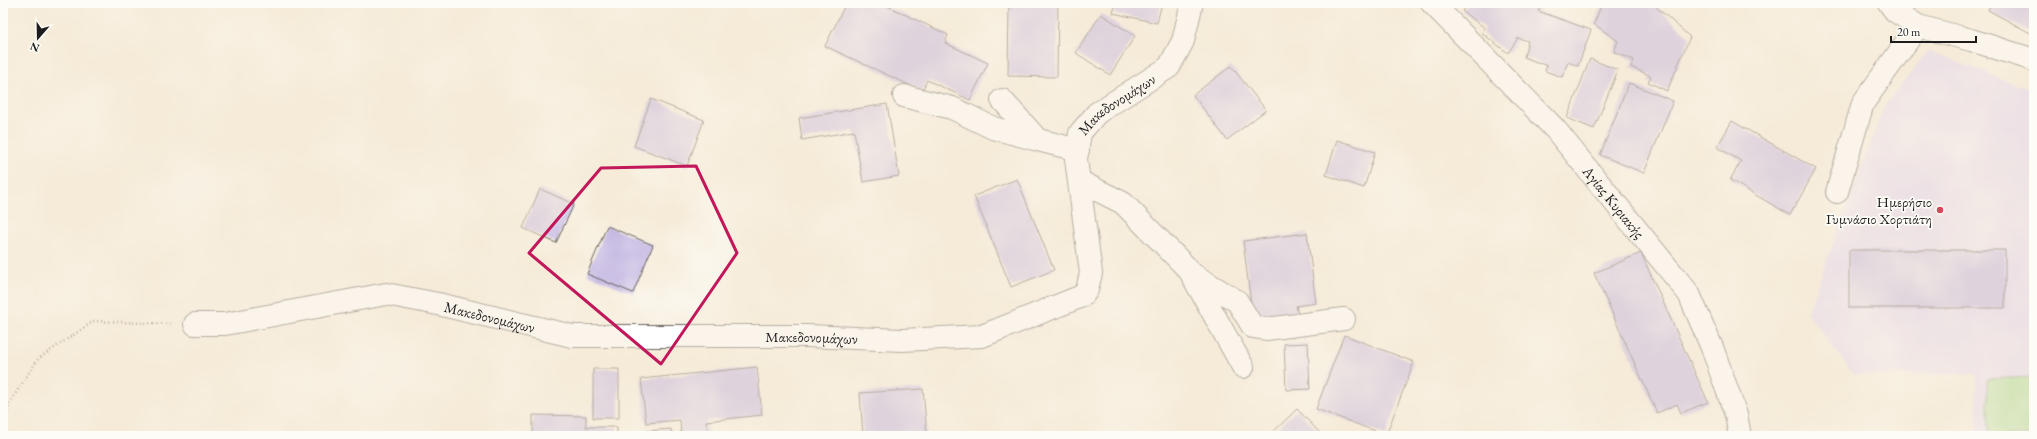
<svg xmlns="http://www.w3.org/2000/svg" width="2037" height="439" font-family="'EB Garamond',serif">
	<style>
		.built { fill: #e1d4f3 }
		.green { fill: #a5db8c; stroke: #607c54 }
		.building { fill: #c1b4e1 }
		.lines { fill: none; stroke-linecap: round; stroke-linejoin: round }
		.minor-casing { stroke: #68645e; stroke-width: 24 }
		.path { stroke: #68645e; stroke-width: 2.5; stroke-dasharray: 1 3; stroke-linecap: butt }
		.minor { stroke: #fff; stroke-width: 22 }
		.marked { fill: none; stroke: #c2185b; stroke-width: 3; stroke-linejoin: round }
		.poi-dot { fill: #d1495b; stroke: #fdfcf7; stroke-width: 1.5 }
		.labels { text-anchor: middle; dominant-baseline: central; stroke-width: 3.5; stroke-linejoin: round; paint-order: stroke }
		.street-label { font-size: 15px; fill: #1c1c1c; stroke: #fdfcf7 }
		.poi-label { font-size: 15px; fill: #1c1c1c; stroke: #fdfcf7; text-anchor: end }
	</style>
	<rect width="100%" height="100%" fill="#fdfcf7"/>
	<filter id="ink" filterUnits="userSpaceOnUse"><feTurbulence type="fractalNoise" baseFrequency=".025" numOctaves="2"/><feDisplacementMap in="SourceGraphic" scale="8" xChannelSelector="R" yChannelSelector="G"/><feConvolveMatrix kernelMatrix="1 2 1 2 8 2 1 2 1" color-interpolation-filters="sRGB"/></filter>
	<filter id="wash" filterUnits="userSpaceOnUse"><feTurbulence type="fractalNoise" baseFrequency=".012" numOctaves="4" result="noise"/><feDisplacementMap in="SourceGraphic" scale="16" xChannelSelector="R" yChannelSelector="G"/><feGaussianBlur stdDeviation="0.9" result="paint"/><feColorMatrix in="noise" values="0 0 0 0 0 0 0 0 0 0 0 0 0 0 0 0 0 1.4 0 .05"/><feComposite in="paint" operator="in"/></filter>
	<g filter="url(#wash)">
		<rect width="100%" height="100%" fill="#f6ebd8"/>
		<path class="built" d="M 1928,51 L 2034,91 L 2034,436 L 1977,436 L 1976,374 L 1854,375 L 1807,313 L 1884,107 Z"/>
		<path class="green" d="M 2034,377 L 2034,436 L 1989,436 L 1987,379 Z"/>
		<g id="blocks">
			<path class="building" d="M 846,3 L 881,3 L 948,35 L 945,43 L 988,63 L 970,100 L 927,80 L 922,91 L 825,46 Z
				M 1009,3 L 1058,3 L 1057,77 L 1008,76 Z
				M 1116,3 L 1162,3 L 1157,23 L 1113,13 Z
				M 1468,3 L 1541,3 L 1543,4 L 1538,11 L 1591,30 L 1578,66 L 1568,62 L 1562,77 L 1545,71 L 1547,66 L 1524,57 L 1528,41 L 1518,38 L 1508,53 L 1482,33 L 1485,28 L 1462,11 Z
				M 1602,3 L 1652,3 L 1690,37 L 1667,91 L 1648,82 L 1651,76 L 1631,67 L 1634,60 L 1614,52 L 1618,41 L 1594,24 Z
				M 1903,3 L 1931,3 L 1931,4 L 1905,10 Z
				M 1992,3 L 2034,3 L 2034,35 L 1988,10 Z
				M 1101,14 L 1135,36 L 1110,75 L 1076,53 Z
				M 1590,59 L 1618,70 L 1594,129 L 1567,118 Z
				M 1231,66 L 1266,110 L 1227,140 L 1193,95 Z
				M 1629,83 L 1673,101 L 1644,173 L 1600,155 Z
				M 651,99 L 704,120 L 687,166 L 634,146 Z
				M 887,104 L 899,176 L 863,182 L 854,131 L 802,140 L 799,118 Z
				M 1732,121 L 1816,169 L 1790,215 L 1730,180 L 1741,161 L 1717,147 Z
				M 1337,140 L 1375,152 L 1364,188 L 1326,175 Z
				M 1017,179 L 1054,270 L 1011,287 L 974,196 Z
				M 540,189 L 574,204 L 556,243 L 523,228 Z
				M 607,226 L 653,245 L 633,293 L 587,274 Z
				M 1307,233 L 1316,303 L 1296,306 L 1298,314 L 1253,320 L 1243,241 Z
				M 1849,250 L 2005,250 L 2005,308 L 1849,308 Z
				M 1641,253 L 1708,402 L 1681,413 L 1677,404 L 1657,413 L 1594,273 Z
				M 1344,335 L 1414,362 L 1386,435 L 1316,409 Z
				M 1308,343 L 1310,389 L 1286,390 L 1284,344 Z
				M 757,367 L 762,415 L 706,421 L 707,432 L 681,435 L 680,420 L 646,423 L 641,379 Z
				M 593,369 L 619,369 L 619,418 L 593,418 Z
				M 923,389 L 927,436 L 863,436 L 860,393 Z
				M 1297,409 L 1323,436 L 1269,436 Z
				M 533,415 L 586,416 L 586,427 L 617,427 L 617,436 L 533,436 Z
				M 671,429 L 672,436 L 646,436 L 646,431 Z"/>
		</g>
	</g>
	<g filter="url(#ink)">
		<use href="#blocks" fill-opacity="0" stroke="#68645e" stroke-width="1"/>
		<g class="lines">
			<defs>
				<g id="minor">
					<path id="s1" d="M 1432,3 L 1555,129 L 1689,294 L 1713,350 L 1736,415 L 1740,436"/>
					<path d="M 1889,3 L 1895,11 L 1918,26 L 1971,40 L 2034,60"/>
					<path d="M 904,96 L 952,108 L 993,128 L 1038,140"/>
					<path d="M 1002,100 L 1038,140 L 1078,150"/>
					<path d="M 1079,181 L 1123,203 L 1189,270 L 1243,367"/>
					<path d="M 1837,192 L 1863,103 L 1918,26"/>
					<path d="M 1192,274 L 1237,301 L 1253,327 L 1266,329 L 1344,319"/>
					<path id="s2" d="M 195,324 L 225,324 L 386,294 L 438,304 L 572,336 L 807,336 L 902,340 L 982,336 L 1082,296 L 1087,290 L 1091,273 L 1076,159 L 1080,133 L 1097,113 L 1169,67 L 1183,41 L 1192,3"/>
				</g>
			</defs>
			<use href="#minor" class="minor-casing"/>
			<path class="path" d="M 3,431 L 10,402 L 38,359 L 94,321 L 171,324"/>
			<use href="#minor" class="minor"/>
		</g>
	</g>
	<path d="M0 0H2037V439H0ZM 696,166 L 737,253 L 661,364 L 529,253 L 601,168 Z" fill="#f6ebd8" fill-opacity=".55" fill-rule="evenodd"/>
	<path class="marked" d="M 696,166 L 737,253 L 661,364 L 529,253 L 601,168 Z"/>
	<circle class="poi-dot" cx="1940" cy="210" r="4"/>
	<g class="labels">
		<g class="street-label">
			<text stroke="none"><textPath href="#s2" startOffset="1116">Μακεδονομάχων</textPath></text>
			<text stroke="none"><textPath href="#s1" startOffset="270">Αγίας Κυριακής</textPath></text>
			<text stroke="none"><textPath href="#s2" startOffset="300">Μακεδονομάχων</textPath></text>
			<text stroke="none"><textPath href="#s2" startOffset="624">Μακεδονομάχων</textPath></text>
		</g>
		<g class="poi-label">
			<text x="1932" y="201">Ημερήσιο<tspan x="1932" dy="17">Γυμνάσιο Χορτιάτη</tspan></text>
		</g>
	</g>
	<rect width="2037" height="439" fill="none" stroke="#fdfcf7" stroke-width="16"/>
	<g transform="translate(38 38) rotate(200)" stroke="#fdfcf7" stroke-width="3" paint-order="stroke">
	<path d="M0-3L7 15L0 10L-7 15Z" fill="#1c1c1c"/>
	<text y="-6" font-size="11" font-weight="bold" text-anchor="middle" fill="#1c1c1c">N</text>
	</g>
	<path d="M1891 36v6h85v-6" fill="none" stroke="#1c1c1c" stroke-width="2"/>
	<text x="1897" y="36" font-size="12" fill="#1c1c1c" stroke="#fdfcf7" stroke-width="3" paint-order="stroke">20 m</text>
</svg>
